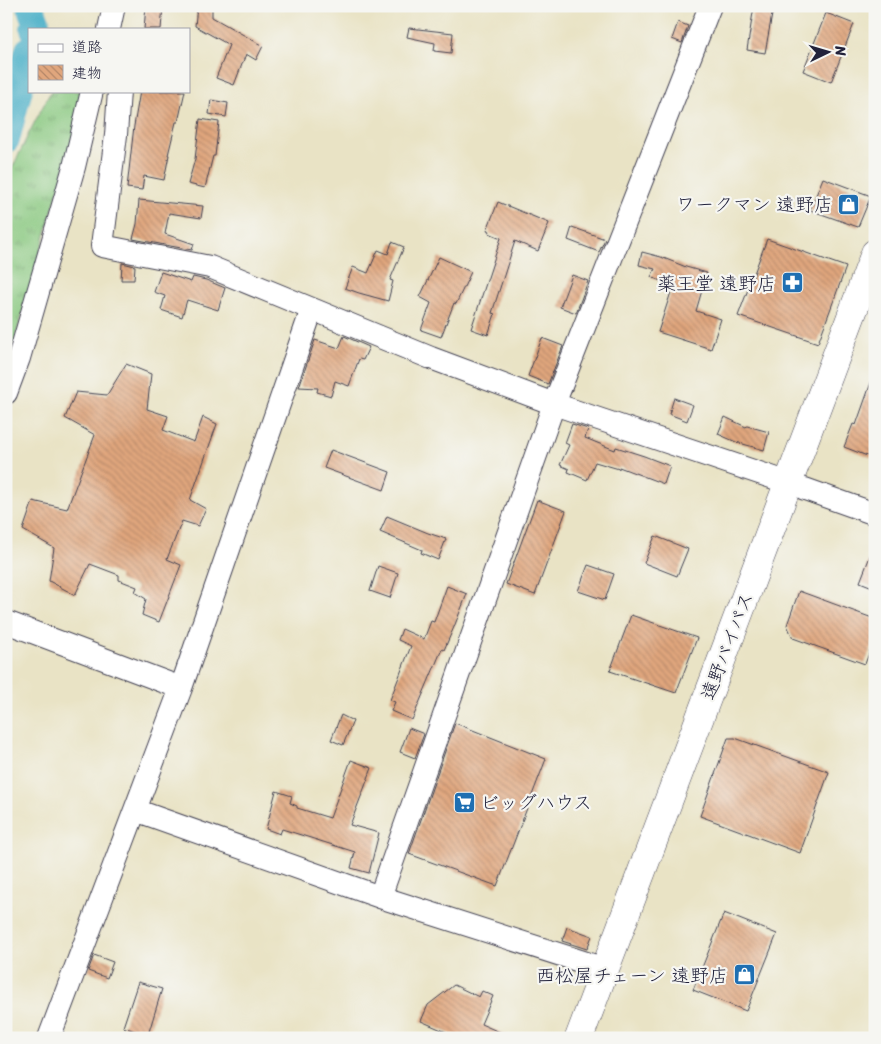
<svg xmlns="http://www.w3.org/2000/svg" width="881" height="1044" font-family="Sriracha,'Klee One',sans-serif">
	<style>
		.grass { fill: url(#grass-tufts); stroke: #54745c }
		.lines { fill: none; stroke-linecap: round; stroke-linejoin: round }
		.river { stroke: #48afc7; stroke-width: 28 }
		.building { fill: url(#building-back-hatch) }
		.minor-casing { stroke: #403f50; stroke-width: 24 }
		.highway-casing { stroke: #403f50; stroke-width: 29 }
		.minor { stroke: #fff; stroke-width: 22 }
		.highway { stroke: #fff; stroke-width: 28 }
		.labels { text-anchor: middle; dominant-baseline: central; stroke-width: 4.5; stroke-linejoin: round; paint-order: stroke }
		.poi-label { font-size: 19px; fill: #22223b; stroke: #f6f6f2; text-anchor: end }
		.street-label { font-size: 19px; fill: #22223b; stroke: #f6f6f2 }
	</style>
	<defs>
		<pattern id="grass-tufts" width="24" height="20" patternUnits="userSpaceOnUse" patternTransform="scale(1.25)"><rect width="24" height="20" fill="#87c77e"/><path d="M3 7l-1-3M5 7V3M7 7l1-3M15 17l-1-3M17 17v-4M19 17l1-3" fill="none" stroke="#6ea168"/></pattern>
		<pattern id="building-back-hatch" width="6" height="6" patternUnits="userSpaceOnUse" patternTransform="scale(1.25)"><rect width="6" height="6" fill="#e0a67d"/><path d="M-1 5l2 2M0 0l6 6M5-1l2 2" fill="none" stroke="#b58768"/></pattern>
	</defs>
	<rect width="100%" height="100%" fill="#f6f6f2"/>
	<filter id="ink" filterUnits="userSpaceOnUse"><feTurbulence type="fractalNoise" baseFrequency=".02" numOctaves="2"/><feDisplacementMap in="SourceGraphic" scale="10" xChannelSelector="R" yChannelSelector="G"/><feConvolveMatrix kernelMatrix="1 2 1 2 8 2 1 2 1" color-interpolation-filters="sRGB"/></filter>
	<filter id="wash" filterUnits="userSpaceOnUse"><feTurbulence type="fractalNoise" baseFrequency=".0096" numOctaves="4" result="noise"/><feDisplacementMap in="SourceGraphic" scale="20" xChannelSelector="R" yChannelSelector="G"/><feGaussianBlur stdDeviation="1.12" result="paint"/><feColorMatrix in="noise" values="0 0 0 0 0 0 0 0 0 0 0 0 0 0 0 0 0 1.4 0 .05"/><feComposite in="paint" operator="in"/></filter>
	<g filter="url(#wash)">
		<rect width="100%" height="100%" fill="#e9e3c5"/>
		<path class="grass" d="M 51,91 L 87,91 L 6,370 L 6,181 L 30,131 Z"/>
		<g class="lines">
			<path class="river" d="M 30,6 L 36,22 L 34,29
				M 6,139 L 29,50"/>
		</g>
		<g id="blocks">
			<path class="building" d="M 146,6 L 163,6 L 161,29 L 144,29 Z
				M 197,6 L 212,6 L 212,17 L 263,46 L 256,60 L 246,54 L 234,85 L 216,78 L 229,45 L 195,26 Z
				M 754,6 L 773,9 L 765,53 L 747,50 Z
				M 826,13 L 854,24 L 831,82 L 803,71 Z
				M 678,22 L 688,26 L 682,43 L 672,39 Z
				M 409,28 L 453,33 L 451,53 L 434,51 L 435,43 L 407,37 Z
				M 140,91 L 185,91 L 178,122 L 176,122 L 168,155 L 169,155 L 164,180 L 144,176 L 142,190 L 127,188 L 134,126 Z
				M 211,100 L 228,103 L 226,117 L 209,114 Z
				M 200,119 L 219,122 L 215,156 L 213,156 L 205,188 L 188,184 L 195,159 Z
				M 823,178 L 871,196 L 858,227 L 810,210 Z
				M 139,200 L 203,206 L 201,218 L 169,213 L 165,234 L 194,244 L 192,250 L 133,239 L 137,224 Z
				M 498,202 L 549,223 L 538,251 L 515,241 L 492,313 L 495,314 L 488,335 L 471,329 L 501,238 L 489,233 L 490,231 L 487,230 Z
				M 572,227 L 605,239 L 599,252 L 568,240 Z
				M 767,239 L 846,267 L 818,343 L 738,316 Z
				M 392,242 L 404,247 L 390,280 L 393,281 L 388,301 L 359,293 L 345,288 L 353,267 L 368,273 L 378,250 L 388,254 Z
				M 642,252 L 661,257 L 686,267 L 707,273 L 696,311 L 721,319 L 711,349 L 658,332 L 673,286 L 651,277 L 655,269 L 639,265 Z
				M 439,257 L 471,272 L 456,304 L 454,303 L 441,337 L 421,330 L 431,303 L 420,297 Z
				M 122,263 L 135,266 L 134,280 L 121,280 Z
				M 161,272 L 191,282 L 193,277 L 206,280 L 225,288 L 218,310 L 187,300 L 182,317 L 161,310 L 165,296 L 154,292 Z
				M 572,275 L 588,281 L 576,313 L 560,307 Z
				M 344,336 L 369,347 L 363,360 L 359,359 L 349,386 L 335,381 L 331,396 L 317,392 L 318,388 L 299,387 L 315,340 L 339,348 Z
				M 542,338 L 563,346 L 548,384 L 528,376 Z
				M 126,364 L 151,374 L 147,409 L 168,416 L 163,430 L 194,442 L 203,417 L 217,424 L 190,500 L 206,509 L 198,526 L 182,521 L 167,559 L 181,565 L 159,622 L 142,615 L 146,599 L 135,592 L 137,587 L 119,580 L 119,575 L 90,564 L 75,595 L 49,581 L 54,548 L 23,530 L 33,501 L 67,509 L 95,435 L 65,418 L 76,392 L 107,395 Z
				M 873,377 L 875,377 L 875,459 L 844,447 L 853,424 L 856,425 Z
				M 674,398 L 693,405 L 687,421 L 669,414 Z
				M 725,417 L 746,427 L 747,426 L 769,432 L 764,450 L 736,442 L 718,434 Z
				M 572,424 L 588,429 L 585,438 L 615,450 L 616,447 L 644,456 L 670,466 L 664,484 L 619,467 L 619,469 L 595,462 L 587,480 L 568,472 L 569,469 L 560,465 L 569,445 L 565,443 Z
				M 331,450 L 390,472 L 384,490 L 324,468 Z
				M 537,500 L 566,511 L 535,595 L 506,584 Z
				M 387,516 L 428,533 L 446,539 L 438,560 L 421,553 L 422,550 L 380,532 Z
				M 655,536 L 688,549 L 677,576 L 644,563 Z
				M 874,546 L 875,547 L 875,588 L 860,582 Z
				M 588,565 L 614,574 L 605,600 L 578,591 Z
				M 378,566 L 398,573 L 390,598 L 370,591 Z
				M 447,586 L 467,594 L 454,627 L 444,650 L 442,649 L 412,720 L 391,711 L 395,702 L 390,700 L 411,646 L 398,640 L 402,629 L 424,639 L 431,621 L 434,622 Z
				M 799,591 L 875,619 L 875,637 L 865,664 L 793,638 L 787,625 Z
				M 631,615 L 697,638 L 676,693 L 610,671 Z
				M 341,715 L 353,721 L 343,745 L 331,740 Z
				M 455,723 L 546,759 L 497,886 L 409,854 Z
				M 409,728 L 424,734 L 415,758 L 400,752 Z
				M 728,738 L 735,738 L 829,772 L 800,853 L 700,816 Z
				M 351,760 L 372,768 L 350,825 L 379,833 L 369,873 L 351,868 L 355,852 L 282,829 L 280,834 L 266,829 L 276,791 L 292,796 L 290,803 L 297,806 L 297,808 L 330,818 Z
				M 724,913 L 777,934 L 746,1011 L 693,990 Z
				M 567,927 L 592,936 L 587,949 L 562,941 Z
				M 94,955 L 113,962 L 107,978 L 88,971 Z
				M 138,982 L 162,989 L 148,1035 L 123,1027 Z
				M 454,985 L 479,997 L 482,991 L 493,996 L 481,1024 L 513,1038 L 460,1038 L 421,1021 L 428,1005 Z"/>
		</g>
	</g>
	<g filter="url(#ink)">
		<use href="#blocks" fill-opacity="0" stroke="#403f50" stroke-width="1"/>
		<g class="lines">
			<defs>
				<path id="minor" d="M 109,29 L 114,6
					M 119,91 L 116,135 L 102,246 L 210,267 L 431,358 L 554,404 L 789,483
					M 6,393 L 19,358 L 74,167 L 92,91
					M 805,489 L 875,514
					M 6,622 L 181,688
					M 135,810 L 380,897 L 605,969
					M 380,897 L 554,404 L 710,6
					M 49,1038 L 181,688 L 312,309"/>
				<path id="highway" d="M 579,1038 L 875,253"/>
			</defs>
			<use href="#minor" class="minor-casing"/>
			<use href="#highway" class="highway-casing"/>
			<use href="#minor" class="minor"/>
			<use href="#highway" class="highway"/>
		</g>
	</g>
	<defs>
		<symbol id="shop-square" viewBox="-11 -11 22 22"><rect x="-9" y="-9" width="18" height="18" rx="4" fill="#1f6fb2" stroke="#f6f6f2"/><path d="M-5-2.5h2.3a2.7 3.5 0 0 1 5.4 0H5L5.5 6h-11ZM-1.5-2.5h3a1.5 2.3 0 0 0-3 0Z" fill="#fff"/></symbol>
		<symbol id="pharmacy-square" viewBox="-11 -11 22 22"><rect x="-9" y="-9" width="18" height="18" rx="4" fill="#1f6fb2" stroke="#f6f6f2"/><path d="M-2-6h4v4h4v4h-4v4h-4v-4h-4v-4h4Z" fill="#fff"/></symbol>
		<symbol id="supermarket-square" viewBox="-11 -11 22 22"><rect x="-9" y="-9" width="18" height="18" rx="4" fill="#1f6fb2" stroke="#f6f6f2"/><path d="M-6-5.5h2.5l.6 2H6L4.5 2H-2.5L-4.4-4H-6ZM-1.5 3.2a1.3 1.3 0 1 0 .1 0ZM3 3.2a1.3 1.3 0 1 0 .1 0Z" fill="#fff"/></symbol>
	</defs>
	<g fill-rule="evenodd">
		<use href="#shop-square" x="836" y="192" width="25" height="25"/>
		<use href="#pharmacy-square" x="780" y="270" width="25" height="25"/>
		<use href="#supermarket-square" x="452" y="790" width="25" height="25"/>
		<use href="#shop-square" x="732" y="962" width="25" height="25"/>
	</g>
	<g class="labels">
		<g class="poi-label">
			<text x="833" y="204">ワークマン 遠野店</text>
			<text x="776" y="283">薬王堂 遠野店</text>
			<text x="480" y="802" text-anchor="start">ビッグハウス</text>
			<text x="728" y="975">西松屋チェーン 遠野店</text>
		</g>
		<g class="street-label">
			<text transform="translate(727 646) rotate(-69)">遠野バイパス</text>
		</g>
	</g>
	<rect width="881" height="1044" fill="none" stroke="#f6f6f2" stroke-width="25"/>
	<rect x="28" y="28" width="162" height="65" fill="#f6f6f2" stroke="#a1a1a9"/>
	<rect x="38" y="44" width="25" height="8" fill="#ffffff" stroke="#a1a1a9"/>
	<text x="72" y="52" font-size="15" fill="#22223b">道路</text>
	<rect x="38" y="65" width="25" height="15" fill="url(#building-back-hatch)" stroke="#a1a1a9"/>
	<text x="72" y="78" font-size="15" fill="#22223b">建物</text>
	<g transform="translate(828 52) rotate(85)" stroke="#f6f6f2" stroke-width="4" paint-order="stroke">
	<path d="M0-4L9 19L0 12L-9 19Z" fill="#22223b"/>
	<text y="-8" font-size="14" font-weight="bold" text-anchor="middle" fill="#22223b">N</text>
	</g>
</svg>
